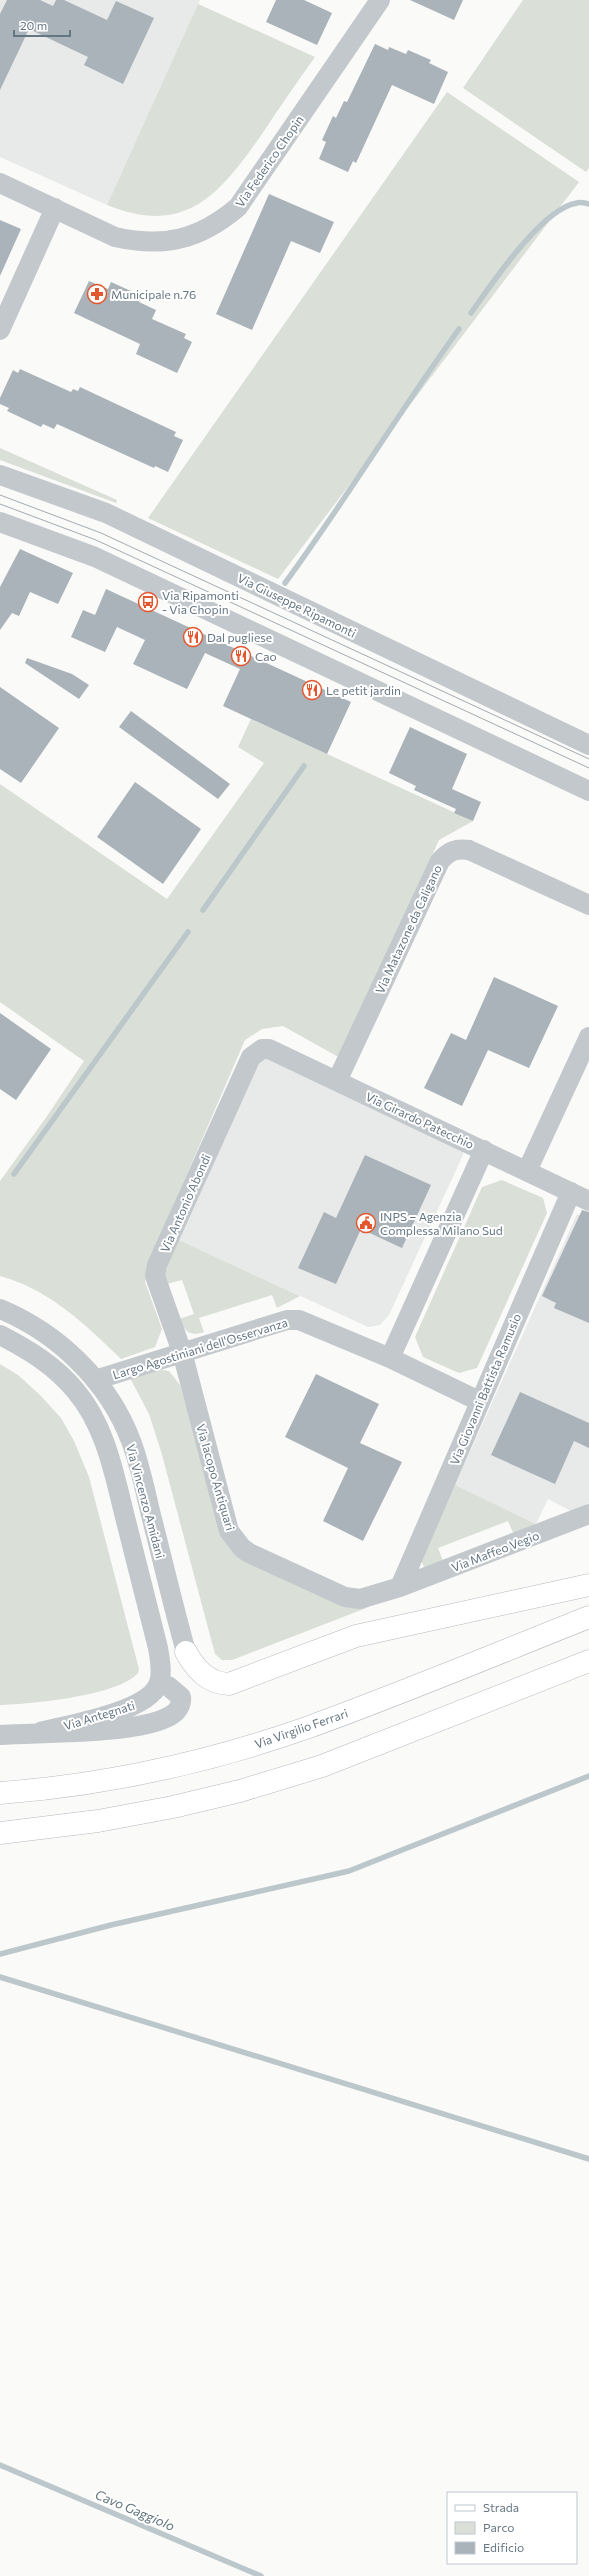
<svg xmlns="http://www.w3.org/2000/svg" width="589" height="2576" font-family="Commissioner,sans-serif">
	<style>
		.built { fill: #e8e9e9 }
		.green { fill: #dadfd7 }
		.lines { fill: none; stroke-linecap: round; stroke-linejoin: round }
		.stream { stroke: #bbc7cb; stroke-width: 5.5 }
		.building { fill: #aab3b9 }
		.major-casing { stroke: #b5babe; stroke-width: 23 }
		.minor { stroke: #c3c8cc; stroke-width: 20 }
		.major { stroke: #fff; stroke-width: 22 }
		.tram { stroke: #a2aab0; stroke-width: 1 }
		.labels { text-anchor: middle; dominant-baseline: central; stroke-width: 4; stroke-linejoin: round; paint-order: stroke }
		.street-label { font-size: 12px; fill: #657683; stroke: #fff }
		.poi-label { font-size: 12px; fill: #657683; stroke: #fff; text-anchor: start }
		.water-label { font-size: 13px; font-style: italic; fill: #60757c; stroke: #fff }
	</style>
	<rect width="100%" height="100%" fill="#fafaf8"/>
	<path class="built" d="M 0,0 L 200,0 L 107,205 L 0,157 Z
		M 266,1057 L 463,1151 L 463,1155 L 389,1315 L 380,1325 L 368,1327 L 179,1240 L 177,1236 L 255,1066 Z
		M 577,1214 L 589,1220 L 589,1503 L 571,1511 L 548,1499 L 536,1524 L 455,1485 Z"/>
	<path class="green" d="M 523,0 L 589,0 L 589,168 L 586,172 L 463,88 Z
		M 198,4 L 315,57 C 297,82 279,108 262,134 C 220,194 186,237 107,205 Z
		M 447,92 L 579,182 L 278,579 L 148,518 Z
		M 0,448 L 117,500 L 116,503 L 0,460 Z
		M 251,719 L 473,821 L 439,840 L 340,1058 L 283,1026 L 262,1029 L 245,1040 L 149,1262 L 145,1282 L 162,1329 L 155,1347 L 121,1359 C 86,1325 49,1289 0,1276 L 0,1181 L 45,1119 L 84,1061 L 0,1002 L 0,784 L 167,899 L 264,763 L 238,747 Z
		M 502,1180 L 543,1198 L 547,1213 L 477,1368 L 459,1373 L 423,1357 L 415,1337 L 482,1187 Z
		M 177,1236 L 179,1240 L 300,1296 L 277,1308 L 272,1295 L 199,1318 L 204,1332 C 189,1337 185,1331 179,1319 L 194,1314 L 182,1280 L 167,1284 L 164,1276 Z
		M 0,1364 L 18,1375 L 40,1395 L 61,1418 L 74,1441 L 89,1477 L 139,1669 L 138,1673 C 118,1696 31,1704 0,1705 Z
		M 156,1369 L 169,1371 L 180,1385 L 222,1531 L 360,1608 L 369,1607 L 232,1660 L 222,1660 L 215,1654 L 161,1451 L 149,1414 L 130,1378 Z
		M 455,1485 L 536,1524 L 514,1535 L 508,1521 L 438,1548 L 443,1561 L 424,1567 L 421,1560 Z"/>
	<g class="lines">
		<path class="stream" d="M 471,313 C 491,285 542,208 577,203 C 580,202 585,203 589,204
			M 285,583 C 346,500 399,412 459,329
			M 203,910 L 304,766
			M 14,1174 L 188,932
			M 0,1954 L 111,1925 L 349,1871 L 589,1776
			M 0,1977 L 589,2159
			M 0,2465 L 261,2576"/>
	</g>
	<path class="building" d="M 7,0 L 40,0 L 53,6 L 56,0 L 64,0 L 107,20 L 116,1 L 154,18 L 123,84 L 84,65 L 88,57 L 29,29 L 0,90 L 0,14 Z
		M 276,0 L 304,0 L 332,13 L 317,45 L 266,22 Z
		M 410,0 L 463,0 L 454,20 Z
		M 375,44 L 388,50 L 389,47 L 406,54 L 408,50 L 431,60 L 429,63 L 448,72 L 434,104 L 392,85 L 356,163 L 353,161 L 348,172 L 319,159 L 326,142 L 322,140 L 333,116 L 336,118 L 344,101 L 347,102 Z
		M 269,194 L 334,222 L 320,253 L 291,241 L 252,330 L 216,314 Z
		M 0,220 L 21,229 L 0,276 Z
		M 89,281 L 108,289 L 111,282 L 142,296 L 139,302 L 156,310 L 152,319 L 186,334 L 184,338 L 192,342 L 177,373 L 136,354 L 140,344 L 74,313 Z
		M 20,369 L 71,392 L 73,389 L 78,391 L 80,387 L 176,432 L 174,436 L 183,440 L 168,472 L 155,466 L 154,468 L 57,424 L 54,429 L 43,424 L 41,427 L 7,411 L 9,408 L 0,404 L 0,398 L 13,370 L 18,373 Z
		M 20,549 L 73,573 L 58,604 L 30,592 L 19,616 L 12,613 L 0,630 L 0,587 Z
		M 106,589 L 351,702 L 327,754 L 223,706 L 240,669 L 205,653 L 187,689 L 133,664 L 145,640 L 117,627 L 105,652 L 71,637 L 83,610 L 95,615 Z
		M 27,658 L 72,674 L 89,685 L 79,699 L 25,663 Z
		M 0,687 L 59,728 L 21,783 L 0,769 Z
		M 131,711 L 230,784 L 218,799 L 119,727 Z
		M 410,727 L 467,754 L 452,789 L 481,802 L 473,821 L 454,813 L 456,809 L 414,790 L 416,786 L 389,773 Z
		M 135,782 L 201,829 L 163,884 L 97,837 Z
		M 494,977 L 558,1006 L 529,1068 L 488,1050 L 462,1106 L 424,1088 L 451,1033 L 466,1040 Z
		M 0,1013 L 51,1049 L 16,1100 L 0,1089 Z
		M 365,1155 L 431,1185 L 402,1248 L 361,1229 L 336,1284 L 298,1268 L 324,1212 L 336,1218 Z
		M 582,1210 L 589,1212 L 589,1323 L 554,1308 L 556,1303 L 542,1296 Z
		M 316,1374 L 379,1404 L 360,1443 L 402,1462 L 363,1541 L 323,1521 L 348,1468 L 285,1437 Z
		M 520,1392 L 589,1423 L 589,1448 L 574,1441 L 555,1484 L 491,1455 Z"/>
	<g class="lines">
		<defs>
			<path id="major" d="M 186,1652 C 196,1670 208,1683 229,1684 L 356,1636 L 589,1585
				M 0,1793 C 105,1785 210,1762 309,1727 C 403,1693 496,1654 589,1617
				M 0,1833 L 98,1821 L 173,1807 L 240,1791 L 322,1766 L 589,1661"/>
		</defs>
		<use href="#major" class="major-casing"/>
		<path class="minor" d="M 0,183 L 115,237 C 164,248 199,240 238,207 L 380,0
			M 0,330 L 55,208
			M 0,475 L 106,513 L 589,745
			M 0,522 L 95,557 L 589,791
			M 337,1081 L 440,861 C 449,851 456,848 469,850 L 589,905
			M 527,1171 L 589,1037
			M 589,1201 L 269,1049 L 262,1049 L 251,1057 L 157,1265 L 155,1276 L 182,1352 L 229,1531 L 242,1548 L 249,1553 L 345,1597 L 360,1599 L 400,1587 L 589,1514
			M 0,1309 C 58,1333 109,1382 131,1441 C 141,1467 146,1496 153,1523 C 164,1566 174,1609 186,1652
			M 0,1335 C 29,1350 54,1365 75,1390 C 107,1427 115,1479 127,1525 C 137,1566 148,1607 158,1648 C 160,1659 163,1675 158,1685 C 146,1712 68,1725 40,1732
			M 390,1358 L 484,1150
			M 95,1380 L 287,1320 L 299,1320 L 390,1358 L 479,1401
			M 400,1587 L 571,1192
			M 0,1735 C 42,1732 136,1735 170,1716 C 177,1712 182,1705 181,1697 L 168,1686 L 159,1684"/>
		<use href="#major" class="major"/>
		<path class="tram" d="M 0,495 L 101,533 L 589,759
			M 0,504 L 96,540 L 589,768"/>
	</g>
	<defs>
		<symbol id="pharmacy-ring" viewBox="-11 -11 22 22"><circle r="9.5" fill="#fff" stroke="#e4572e" stroke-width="1.5"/><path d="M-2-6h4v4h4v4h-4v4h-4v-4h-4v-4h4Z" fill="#e4572e"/></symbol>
		<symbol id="bus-ring" viewBox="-11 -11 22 22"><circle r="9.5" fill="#fff" stroke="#e4572e" stroke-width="1.5"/><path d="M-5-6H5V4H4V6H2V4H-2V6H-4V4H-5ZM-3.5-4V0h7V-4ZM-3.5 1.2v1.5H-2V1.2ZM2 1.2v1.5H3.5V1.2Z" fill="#e4572e"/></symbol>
		<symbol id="restaurant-ring" viewBox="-11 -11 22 22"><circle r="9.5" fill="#fff" stroke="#e4572e" stroke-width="1.5"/><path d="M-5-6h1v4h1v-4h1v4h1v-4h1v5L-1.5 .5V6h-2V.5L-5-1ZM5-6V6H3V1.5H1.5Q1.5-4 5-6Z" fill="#e4572e"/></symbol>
		<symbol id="civic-ring" viewBox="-11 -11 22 22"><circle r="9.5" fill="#fff" stroke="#e4572e" stroke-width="1.5"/><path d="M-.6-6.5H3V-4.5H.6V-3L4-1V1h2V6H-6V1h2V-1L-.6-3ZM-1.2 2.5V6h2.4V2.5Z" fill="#e4572e"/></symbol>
	</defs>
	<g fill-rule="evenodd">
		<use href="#pharmacy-ring" x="86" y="283" width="22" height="22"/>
		<use href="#bus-ring" x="137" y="591" width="22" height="22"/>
		<use href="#restaurant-ring" x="182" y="626" width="22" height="22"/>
		<use href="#restaurant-ring" x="230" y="645" width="22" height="22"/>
		<use href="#restaurant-ring" x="301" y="679" width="22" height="22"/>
		<use href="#civic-ring" x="355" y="1212" width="22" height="22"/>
	</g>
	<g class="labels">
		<g class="street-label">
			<text transform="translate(269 161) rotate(-55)">Via Federico Chopin</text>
			<text transform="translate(297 605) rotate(26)">Via Giuseppe Ripamonti</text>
			<text transform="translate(408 929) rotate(-65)">Via Matazone da Caligano</text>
			<text transform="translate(420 1120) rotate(25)">Via Girardo Patecchio</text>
			<text transform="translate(185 1203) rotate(-66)">Via Antonio Abondi</text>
			<text transform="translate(200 1348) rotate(-17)">Largo Agostiniani dell'Osservanza</text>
			<text transform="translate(485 1389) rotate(-67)">Via Giovanni Battista Ramusio</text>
			<text transform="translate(216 1477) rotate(74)">Via Iacopo Antiquari</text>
			<text transform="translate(146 1501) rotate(75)">Via Vincenzo Amidani</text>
			<text transform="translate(495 1551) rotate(-21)">Via Maffeo Vegio</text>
			<text transform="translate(99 1715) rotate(-17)">Via Antegnati</text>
			<text transform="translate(301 1728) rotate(-19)">Via Virgilio Ferrari</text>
		</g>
		<g class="poi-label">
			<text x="111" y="294">Municipale n.76</text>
			<text x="162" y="595">Via Ripamonti<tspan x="162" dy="14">- Via Chopin</tspan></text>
			<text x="207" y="637">Dal pugliese</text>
			<text x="255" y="656">Cao</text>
			<text x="326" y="690">Le petit jardin</text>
			<text x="380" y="1216">INPS – Agenzia<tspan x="380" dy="14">Complessa Milano Sud</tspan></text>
		</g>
		<g class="water-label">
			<text transform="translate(135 2510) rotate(23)">Cavo Gaggiolo</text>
		</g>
	</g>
	<rect x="447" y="2492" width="130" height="72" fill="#ffffff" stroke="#c1c8cd"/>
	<rect x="455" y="2505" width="20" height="6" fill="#ffffff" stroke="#c1c8cd"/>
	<text x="483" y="2512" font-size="12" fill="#657683">Strada</text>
	<rect x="455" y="2522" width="20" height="12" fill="#dadfd7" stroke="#c1c8cd"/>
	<text x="483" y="2532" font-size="12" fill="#657683">Parco</text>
	<rect x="455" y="2542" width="20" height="12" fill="#aab3b9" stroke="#c1c8cd"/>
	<text x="483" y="2552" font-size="12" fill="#657683">Edificio</text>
	<path d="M14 30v6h56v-6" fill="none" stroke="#657683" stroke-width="2"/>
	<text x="20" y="30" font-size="12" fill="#657683" stroke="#ffffff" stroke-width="3" paint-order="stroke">20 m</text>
</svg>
